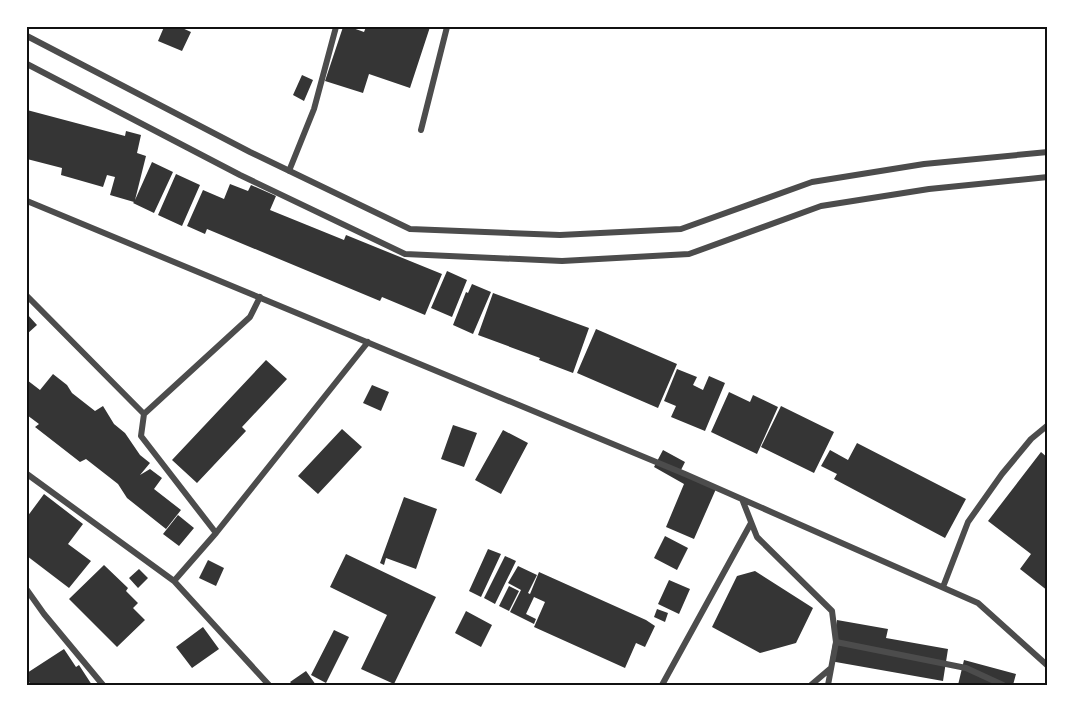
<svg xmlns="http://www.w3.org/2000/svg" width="1075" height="712" font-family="Bitter,serif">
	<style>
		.building { fill: #353535 }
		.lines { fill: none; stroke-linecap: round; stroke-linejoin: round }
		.minor { stroke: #4c4c4c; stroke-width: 6 }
		.neatline { fill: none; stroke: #111; stroke-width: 2 }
	</style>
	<rect width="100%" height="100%" fill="#fff"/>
	<path class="building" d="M 164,27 L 180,27 L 191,32 L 182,51 L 158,41 Z
		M 343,27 L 350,27 L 364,32 L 366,27 L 430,27 L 410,88 L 369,74 L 363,93 L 325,81 Z
		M 302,75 L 313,80 L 304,101 L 293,95 Z
		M 27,110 L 125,136 L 126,131 L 141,135 L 137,153 L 146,156 L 135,200 L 152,162 L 173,172 L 154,213 L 133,203 L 134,202 L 110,195 L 115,177 L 107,175 L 103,187 L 61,175 L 62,168 L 27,159 Z
		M 176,174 L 200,185 L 182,226 L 158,215 Z
		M 230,184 L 248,191 L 251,185 L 276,196 L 270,210 L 344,240 L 346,235 L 442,274 L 425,315 L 382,297 L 380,301 L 207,229 L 205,234 L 187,226 L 203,190 L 224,199 Z
		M 447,271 L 467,280 L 452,317 L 431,308 Z
		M 472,284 L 491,292 L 473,334 L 453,325 L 466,292 L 468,293 Z
		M 493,293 L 589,328 L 573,373 L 539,360 L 540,358 L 478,335 Z
		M 27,314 L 37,325 L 27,334 Z
		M 596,329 L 677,364 L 658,408 L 577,373 Z
		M 266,360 L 287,379 L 242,427 L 246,431 L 197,483 L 172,460 Z
		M 677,369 L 697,377 L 693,385 L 703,390 L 709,376 L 725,383 L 705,431 L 671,417 L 676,406 L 664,401 Z
		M 53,374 L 67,385 L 72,393 L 95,411 L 103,406 L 114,424 L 125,433 L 140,455 L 150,463 L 140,475 L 150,469 L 162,478 L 154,489 L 181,510 L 166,529 L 127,498 L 118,484 L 86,459 L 80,462 L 35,427 L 39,424 L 27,415 L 27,380 L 40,390 Z
		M 372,385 L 389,392 L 381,411 L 363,403 Z
		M 729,392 L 750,402 L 753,395 L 778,407 L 757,454 L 711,432 Z
		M 781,406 L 834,432 L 814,473 L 761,447 Z
		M 453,425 L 477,433 L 464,467 L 441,459 Z
		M 342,429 L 362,447 L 318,494 L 298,476 Z
		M 503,430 L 528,443 L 501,494 L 475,480 Z
		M 857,443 L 966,499 L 945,538 L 834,479 L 837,474 L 821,466 L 830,450 L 848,460 Z
		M 663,450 L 685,462 L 680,472 L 716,489 L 694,539 L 666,527 L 684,484 L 654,467 Z
		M 1041,452 L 1048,458 L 1048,591 L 1020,569 L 1031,554 L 988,521 Z
		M 44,494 L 83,524 L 68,544 L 91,561 L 69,588 L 27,556 L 27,517 Z
		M 404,497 L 437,509 L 416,569 L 386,558 L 384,565 L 380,563 Z
		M 178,515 L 194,528 L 179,546 L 163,534 Z
		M 665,536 L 688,548 L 677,570 L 654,558 Z
		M 488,549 L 501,554 L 481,597 L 469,591 Z
		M 346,554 L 436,597 L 394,684 L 361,669 L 387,615 L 330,587 Z
		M 505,556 L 516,561 L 495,604 L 484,598 Z
		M 208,560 L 224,568 L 216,586 L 199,578 Z
		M 104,565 L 128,588 L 126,591 L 138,603 L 133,608 L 145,620 L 117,647 L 69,599 Z
		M 518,566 L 537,575 L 528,593 L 530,594 L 539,572 L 646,620 L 655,626 L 645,647 L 636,643 L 625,668 L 534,627 L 545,602 L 534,597 L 526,614 L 536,619 L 534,624 L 510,612 L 521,590 L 508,583 Z
		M 139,569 L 148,578 L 138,588 L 129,578 Z
		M 755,571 L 813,608 L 796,643 L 760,653 L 712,627 L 737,576 Z
		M 669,580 L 690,589 L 679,614 L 658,604 Z
		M 509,586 L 519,591 L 509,611 L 499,606 Z
		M 657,609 L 668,613 L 665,622 L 654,617 Z
		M 466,611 L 492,625 L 481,647 L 455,633 Z
		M 837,620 L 888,629 L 886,638 L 948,649 L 943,681 L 830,661 Z
		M 203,627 L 219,649 L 192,668 L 176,647 Z
		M 334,630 L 349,637 L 326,683 L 311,675 Z
		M 64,649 L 76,667 L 79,665 L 92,685 L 31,685 L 27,679 L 27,673 Z
		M 964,660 L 1016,674 L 1013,685 L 958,685 Z
		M 306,671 L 316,685 L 293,685 L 290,682 Z"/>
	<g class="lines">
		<path class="minor" d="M 27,36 L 250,152 L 410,229 L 560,235 L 681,229 L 812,182 L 924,164 L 1048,152
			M 27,64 L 240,175 L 405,254 L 562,261 L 689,254 L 821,206 L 929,189 L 1048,177
			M 421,130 L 447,27
			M 289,171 L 314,109 L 336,27
			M 27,201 L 685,474 L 978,603 L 1048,666
			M 27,296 L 144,414 L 141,436 L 216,533 L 368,342
			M 144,414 L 250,317 L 260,297
			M 27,474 L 174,581 L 269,685
			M 742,499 L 757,537 L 832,611 L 836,642 L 828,685
			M 174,581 L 216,533
			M 943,587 L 968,522 L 1002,474 L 1031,439 L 1048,425
			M 27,590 L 44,614 L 103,685
			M 836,642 L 966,668 L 1003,685
			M 662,685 L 751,523
			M 811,685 L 831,668"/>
	</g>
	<rect width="1075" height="712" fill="none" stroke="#ffffff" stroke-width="57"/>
	<rect x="28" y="28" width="1018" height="656" class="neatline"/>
</svg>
